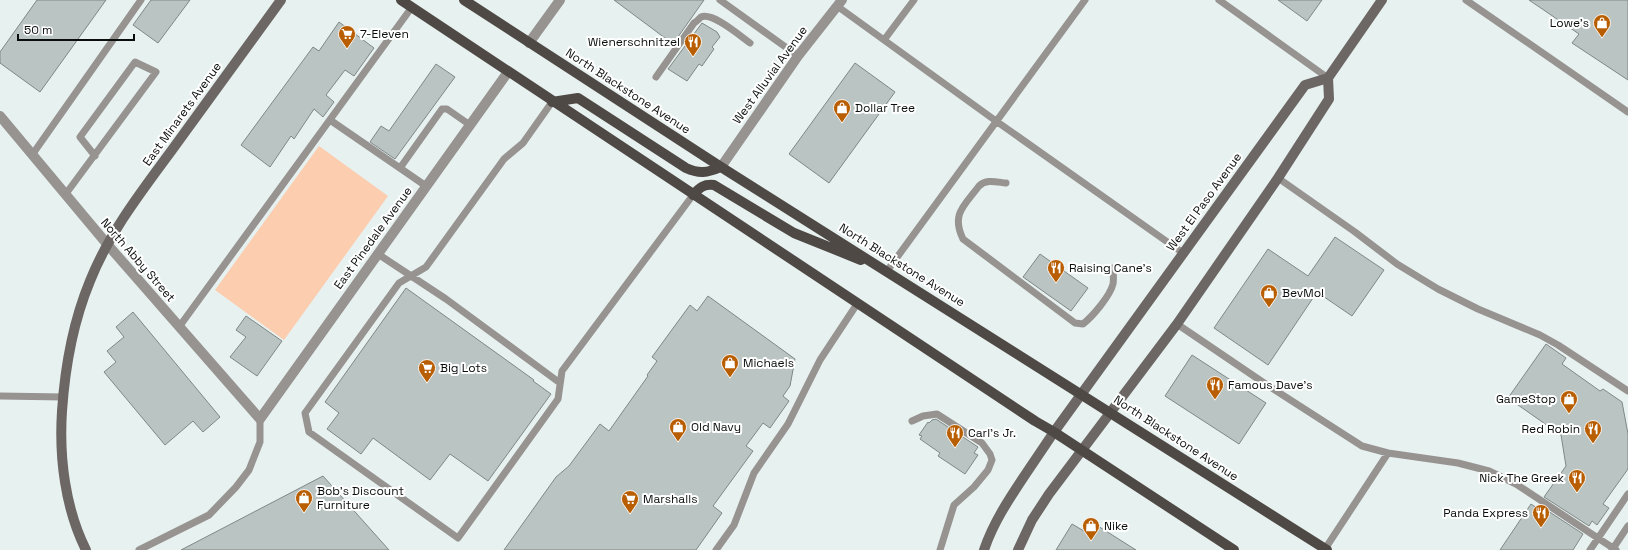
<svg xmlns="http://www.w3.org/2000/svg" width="1628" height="550" font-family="'Space Grotesk',sans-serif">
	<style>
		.green { fill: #fccdaf }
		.building { fill: #bac4c3; stroke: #7f8887 }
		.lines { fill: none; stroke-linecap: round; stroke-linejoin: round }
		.lane { stroke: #969391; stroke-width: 7 }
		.street { stroke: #969391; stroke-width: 10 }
		.secondary { stroke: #6c6764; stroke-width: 10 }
		.primary { stroke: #4f4946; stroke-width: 10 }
		.labels { text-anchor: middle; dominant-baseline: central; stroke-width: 4; stroke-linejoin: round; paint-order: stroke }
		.poi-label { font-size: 12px; fill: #090d0c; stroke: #fff; text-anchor: start }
		.street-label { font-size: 12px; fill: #090d0c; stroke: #fff }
	</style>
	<rect width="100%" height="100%" fill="#e7f1f0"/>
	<path class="green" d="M 319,146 L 388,196 L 284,340 L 215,290 Z"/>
	<path class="building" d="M 37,0 L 106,0 L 40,92 L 0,63 L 0,52 Z
		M 151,0 L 190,0 L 158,43 L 133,25 Z
		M 614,0 L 704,0 L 673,44 Z
		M 1278,0 L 1322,0 L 1307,21 Z
		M 1529,0 L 1628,0 L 1628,80 L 1572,43 L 1579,34 Z
		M 339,22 L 374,48 L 354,76 L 345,70 L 326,95 L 334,102 L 323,117 L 314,109 L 294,139 L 291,136 L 270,167 L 241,145 L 313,47 L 319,51 Z
		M 702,23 L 717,32 L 720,37 L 712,47 L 714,49 L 702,66 L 699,64 L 687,81 L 668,69 Z
		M 855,63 L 895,92 L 829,183 L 789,154 Z
		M 436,64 L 455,77 L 395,159 L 370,142 L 381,126 L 389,131 Z
		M 1335,237 L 1384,270 L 1352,316 L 1317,292 L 1268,365 L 1214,328 L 1268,249 L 1308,276 Z
		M 1040,254 L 1088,288 L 1071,311 L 1023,277 Z
		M 406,288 L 534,380 L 533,381 L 551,394 L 488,481 L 450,454 L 430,480 L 373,438 L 361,454 L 327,429 L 339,413 L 325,402 Z
		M 708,296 L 795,359 L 790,386 L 783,396 L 789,401 L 770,428 L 763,423 L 746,446 L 753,451 L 713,506 L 722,513 L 696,550 L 504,550 L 556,477 L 569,466 L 600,424 L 609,431 L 648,376 L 647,375 L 657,361 L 652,357 L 690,305 L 697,311 Z
		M 133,312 L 220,417 L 203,432 L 193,421 L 165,445 L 104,372 L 116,362 L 107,351 L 124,337 L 116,327 Z
		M 246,316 L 282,341 L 257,376 L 230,357 L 246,337 L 236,330 Z
		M 1546,344 L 1566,358 L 1562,364 L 1600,391 L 1603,389 L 1622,402 L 1628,434 L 1628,469 L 1603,504 L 1609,508 L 1597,525 L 1592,521 L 1589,526 L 1544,497 L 1566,466 L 1561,435 L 1508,398 Z
		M 1192,355 L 1266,403 L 1239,444 L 1165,396 Z
		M 936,419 L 978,447 L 974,453 L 978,455 L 965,474 L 938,456 L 940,453 L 920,439 L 922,436 L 919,435 L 928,422 L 929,423 L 932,420 Z
		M 323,476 L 389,550 L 181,550 Z
		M 1531,504 L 1537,508 L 1539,505 L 1583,534 L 1573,550 L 1500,550 Z
		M 1090,521 L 1136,550 L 1056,550 L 1072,524 L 1084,531 Z"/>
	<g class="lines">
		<path class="lane" d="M 720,0 L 798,56
			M 1219,0 L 1328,78
			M 1466,0 L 1628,112
			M 837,6 L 996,121 L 1183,253
			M 884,40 L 914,0
			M 656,77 L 694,23 C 696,22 699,19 701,17 C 713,12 740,36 750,43
			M 552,102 L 523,143 L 504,159 L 426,267 L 399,283 L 305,413 L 309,432 L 458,538 L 558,399 L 562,371 L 693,195
			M 330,120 L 426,186
			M 32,155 L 141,0
			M 400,168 L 442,109 L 447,109 L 470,125
			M 1278,178 L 1355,232 L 1397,264 L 1438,289 L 1478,309 L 1540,335 L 1558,345 L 1628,391
			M 1006,183 C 996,182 986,179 979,186 C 964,206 951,214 963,239 L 1075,323 L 1083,324 C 1093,316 1110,296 1113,284 C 1114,279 1113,273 1113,268
			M 65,195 L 156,72 L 135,62 L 80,137 L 95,156
			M 378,254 L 446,299 L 560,383
			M 887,271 L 1085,0
			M 1177,324 L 1267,385 L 1362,446 L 1388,453 L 1458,463 L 1489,471 L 1516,484 L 1616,550
			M 179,327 L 412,7
			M 0,396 L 63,397
			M 912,421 L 923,416 L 937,414 L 982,443 L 990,454 L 992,460 L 988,470 L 974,487 L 954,505 L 940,550
			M 1325,549 L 1388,453
			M 139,550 L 209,515 L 236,487 L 249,470 L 260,442 L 260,419
			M 716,550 L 734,525 L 754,473 L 788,424 L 820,360 L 857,304
			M 1590,550 L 1628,494
			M 1612,550 L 1628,526"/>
		<path class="street" d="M 529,43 L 560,0
			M 0,116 L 107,244 L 260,419 L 508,72
			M 721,167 L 798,56 L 842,0"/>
		<path class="secondary" d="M 86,550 C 65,508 59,457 62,411 C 65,367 73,322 90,281 C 109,233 141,192 172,150 C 208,100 245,50 281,0
			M 984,550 C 993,523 1009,499 1025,475 L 1054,432 L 1305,85 L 1328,78 L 1382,0
			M 1018,550 L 1032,520 L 1049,494 L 1177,324 L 1278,178 L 1329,99 L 1328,78"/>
		<path class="primary" d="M 401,0 L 1035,421 L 1054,432 L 1234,550
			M 464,0 L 721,167 L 1327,550
			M 552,102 L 578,98 L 686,168 C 699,174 707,173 721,167
			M 693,195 C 700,187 704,184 714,185 L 794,233 L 861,260"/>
	</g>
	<defs>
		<symbol id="shop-pin" viewBox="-11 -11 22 30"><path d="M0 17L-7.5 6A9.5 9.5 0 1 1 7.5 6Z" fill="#b95e00" stroke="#fff"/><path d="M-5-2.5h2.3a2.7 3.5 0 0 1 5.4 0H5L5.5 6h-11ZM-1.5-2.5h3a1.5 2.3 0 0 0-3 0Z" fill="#fff"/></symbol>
		<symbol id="supermarket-pin" viewBox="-11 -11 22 30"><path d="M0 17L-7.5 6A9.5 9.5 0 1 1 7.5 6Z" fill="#b95e00" stroke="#fff"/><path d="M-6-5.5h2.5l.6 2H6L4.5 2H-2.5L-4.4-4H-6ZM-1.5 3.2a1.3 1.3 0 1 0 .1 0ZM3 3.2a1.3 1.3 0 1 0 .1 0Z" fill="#fff"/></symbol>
		<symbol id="restaurant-pin" viewBox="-11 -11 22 30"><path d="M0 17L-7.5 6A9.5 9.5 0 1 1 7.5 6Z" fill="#b95e00" stroke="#fff"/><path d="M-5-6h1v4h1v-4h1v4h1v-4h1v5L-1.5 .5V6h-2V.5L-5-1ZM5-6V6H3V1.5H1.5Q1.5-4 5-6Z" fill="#fff"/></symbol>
	</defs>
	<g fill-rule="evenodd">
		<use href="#shop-pin" x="1592" y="13" width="20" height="27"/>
		<use href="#supermarket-pin" x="337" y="24" width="20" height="27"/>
		<use href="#restaurant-pin" x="683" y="32" width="20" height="27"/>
		<use href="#shop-pin" x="832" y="98" width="20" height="27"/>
		<use href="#restaurant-pin" x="1046" y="258" width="20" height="27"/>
		<use href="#shop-pin" x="1259" y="283" width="20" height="27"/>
		<use href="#shop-pin" x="720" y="353" width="20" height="27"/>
		<use href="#supermarket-pin" x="417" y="358" width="20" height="27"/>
		<use href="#restaurant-pin" x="1205" y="375" width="20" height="27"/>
		<use href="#shop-pin" x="1559" y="389" width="20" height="27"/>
		<use href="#shop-pin" x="668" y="417" width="20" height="27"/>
		<use href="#restaurant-pin" x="1583" y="419" width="20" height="27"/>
		<use href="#restaurant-pin" x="945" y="423" width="20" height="27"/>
		<use href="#restaurant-pin" x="1567" y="468" width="20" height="27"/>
		<use href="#shop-pin" x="294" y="488" width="20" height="27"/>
		<use href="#supermarket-pin" x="620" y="489" width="20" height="27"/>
		<use href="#restaurant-pin" x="1531" y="503" width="20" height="27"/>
		<use href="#shop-pin" x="1081" y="516" width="20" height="27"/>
	</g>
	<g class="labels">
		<g class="poi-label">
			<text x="1589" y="23" text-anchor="end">Lowe's</text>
			<text x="360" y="34">7-Eleven</text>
			<text x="680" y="42" text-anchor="end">Wienerschnitzel</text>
			<text x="855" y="108">Dollar Tree</text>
			<text x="1069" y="268">Raising Cane's</text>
			<text x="1282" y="293">BevMo!</text>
			<text x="743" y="363">Michaels</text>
			<text x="440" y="368">Big Lots</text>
			<text x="1228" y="385">Famous Dave's</text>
			<text x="1556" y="399" text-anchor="end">GameStop</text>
			<text x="691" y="427">Old Navy</text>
			<text x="1580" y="429" text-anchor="end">Red Robin</text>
			<text x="968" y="433">Carl's Jr.</text>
			<text x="1564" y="478" text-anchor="end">Nick The Greek</text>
			<text x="317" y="491">Bob's Discount<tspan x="317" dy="14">Furniture</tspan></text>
			<text x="643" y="499">Marshalls</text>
			<text x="1528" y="513" text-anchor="end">Panda Express</text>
			<text x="1104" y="526">Nike</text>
		</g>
		<g class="street-label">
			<text transform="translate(770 75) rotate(-54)">West Alluvial Avenue</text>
			<text transform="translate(628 91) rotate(33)">North Blackstone Avenue</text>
			<text transform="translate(182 114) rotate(-54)">East Minarets Avenue</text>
			<text transform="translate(1204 202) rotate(-54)">West El Paso Avenue</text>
			<text transform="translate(373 238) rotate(-54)">East Pinedale Avenue</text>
			<text transform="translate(138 260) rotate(49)">North Abby Street</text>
			<text transform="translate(902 265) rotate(32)">North Blackstone Avenue</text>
			<text transform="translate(1176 438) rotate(33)">North Blackstone Avenue</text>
		</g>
	</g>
	<path d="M18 34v6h116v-6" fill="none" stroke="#090d0c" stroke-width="2"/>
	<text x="24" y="34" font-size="12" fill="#090d0c" stroke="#ffffff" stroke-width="3" paint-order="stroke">50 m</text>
</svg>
